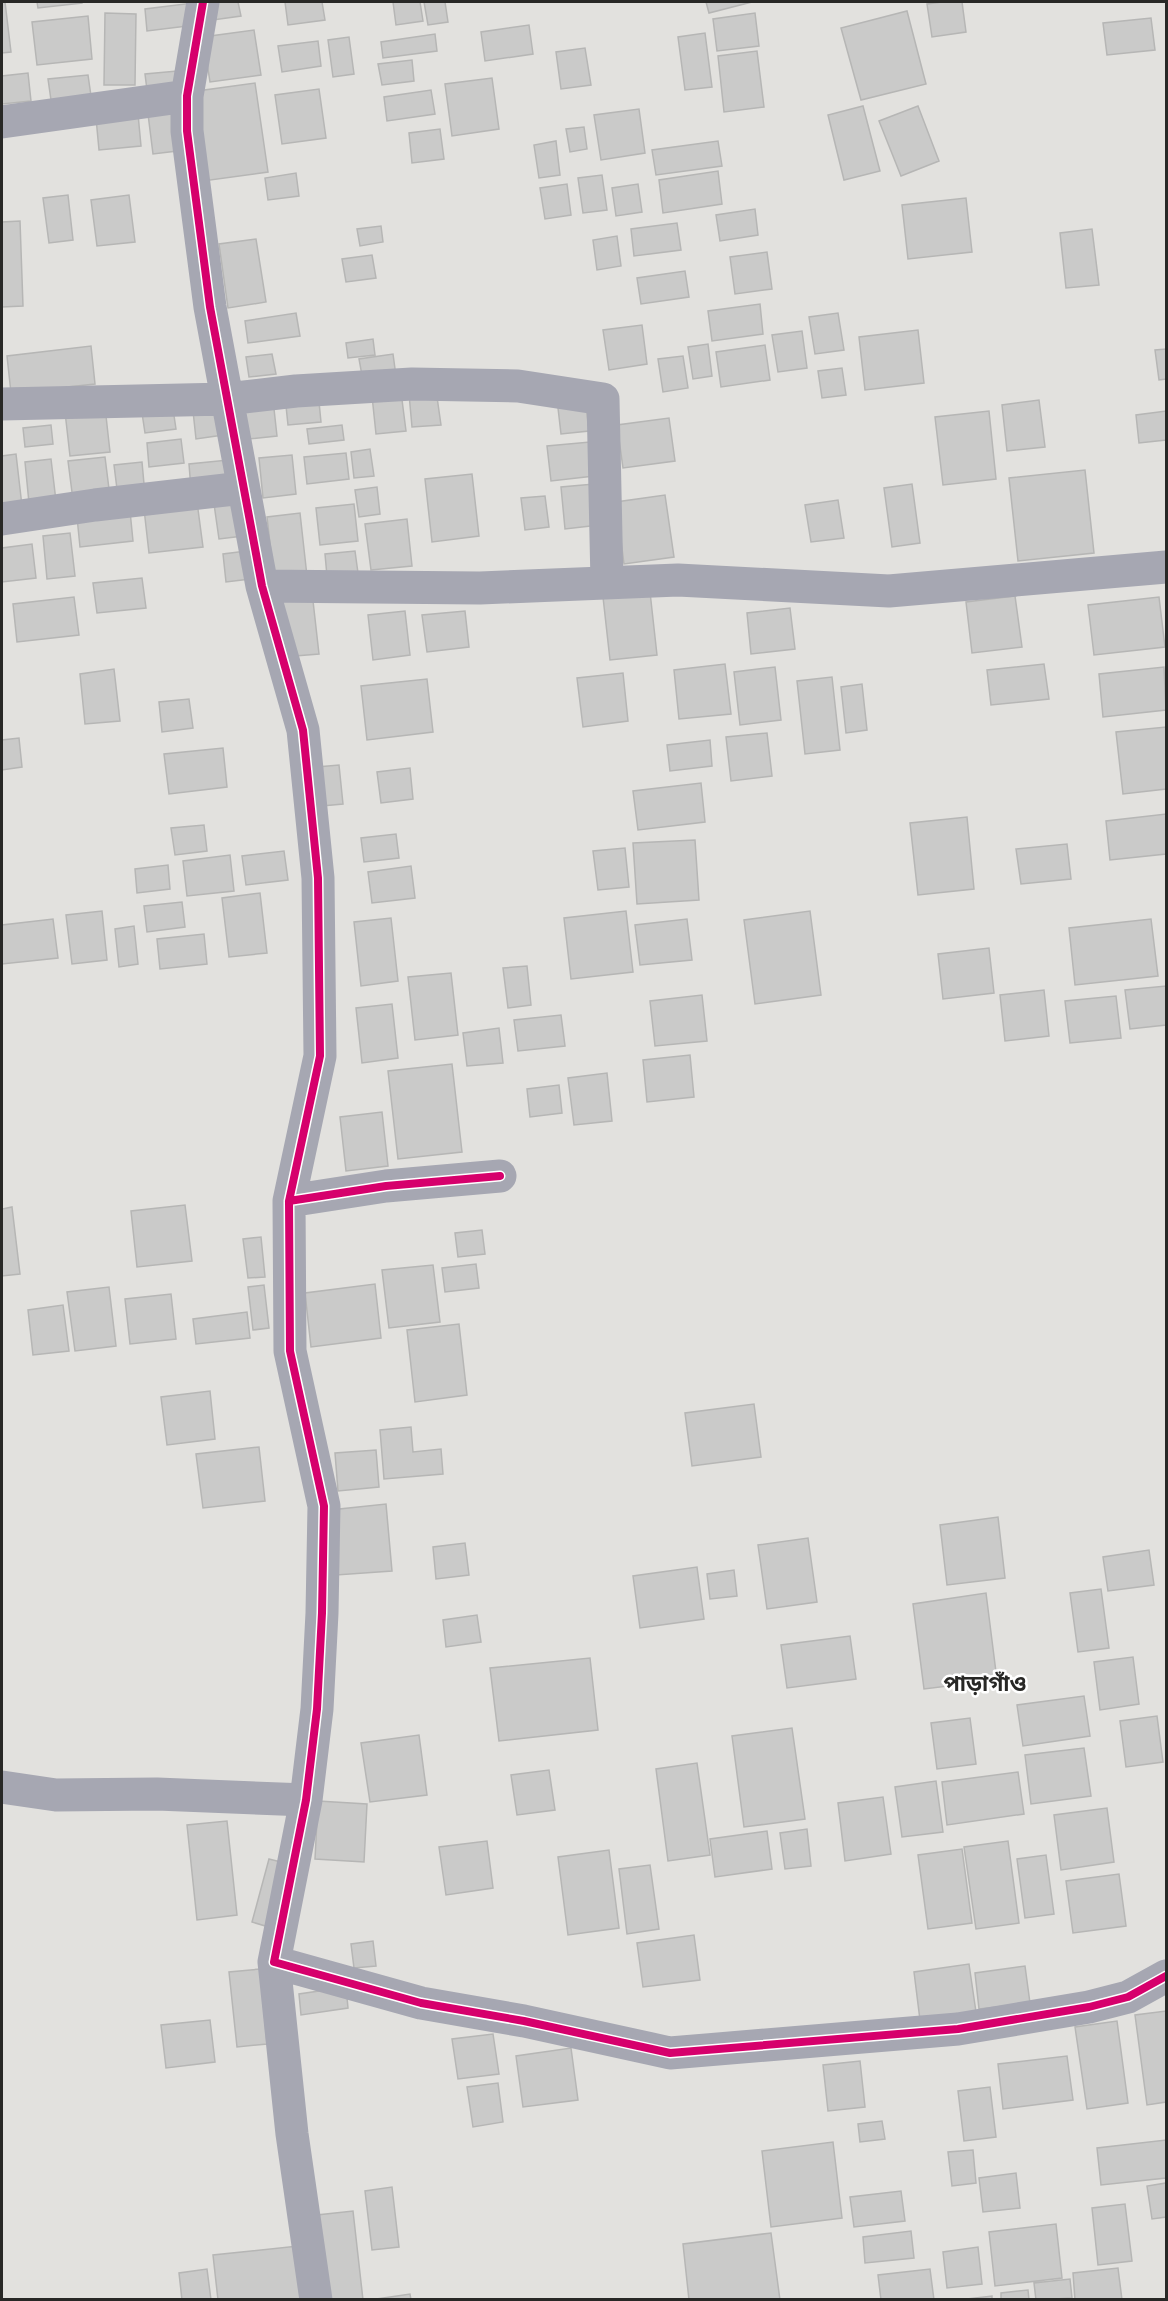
<svg xmlns="http://www.w3.org/2000/svg" width="1168" height="2301" font-family="Poppins,'Noto Sans Bengali',sans-serif">
	<style>
		.building { fill: #cacac9; stroke: #b6b6b5; stroke-width: 1.5 }
		.lines { fill: none; stroke-linecap: round; stroke-linejoin: round }
		.street { stroke: #a6a7b2; stroke-width: 33 }
		.cycleway-casing { stroke: #fff; stroke-width: 11 }
		.cycleway { stroke: #d6006c; stroke-width: 8 }
		.labels { text-anchor: middle; dominant-baseline: central; stroke-width: 5; stroke-linejoin: round; paint-order: stroke }
		.quarter-label { font-size: 22px; font-weight: bold; fill: #282826; stroke: #fff }
	</style>
	<rect width="100%" height="100%" fill="#e2e1de"/>
	<path class="building" d="M 2,2 L 5,2 L 11,52 L 2,53 Z
		M 37,2 L 82,2 L 82,3 L 38,8 Z
		M 211,2 L 238,2 L 241,16 L 213,20 Z
		M 285,2 L 322,2 L 325,20 L 288,25 Z
		M 393,2 L 420,2 L 423,21 L 396,25 Z
		M 424,2 L 445,2 L 448,22 L 428,25 Z
		M 706,2 L 752,2 L 709,13 Z
		M 942,2 L 962,2 L 966,32 L 932,37 L 927,4 Z
		M 193,3 L 195,25 L 147,31 L 145,9 Z
		M 907,11 L 926,84 L 861,100 L 841,28 Z
		M 105,13 L 136,14 L 135,85 L 104,85 Z
		M 755,13 L 759,46 L 717,51 L 713,19 Z
		M 88,16 L 92,59 L 37,65 L 32,22 Z
		M 1151,18 L 1155,50 L 1107,55 L 1103,23 Z
		M 529,25 L 533,54 L 485,61 L 481,32 Z
		M 254,30 L 261,75 L 210,82 L 203,37 Z
		M 705,33 L 712,87 L 685,90 L 678,37 Z
		M 435,34 L 437,51 L 383,58 L 381,42 Z
		M 349,37 L 354,74 L 333,77 L 328,40 Z
		M 318,41 L 321,66 L 282,72 L 278,46 Z
		M 585,48 L 591,85 L 561,89 L 556,52 Z
		M 757,51 L 764,107 L 724,112 L 718,56 Z
		M 412,60 L 414,81 L 382,85 L 378,64 Z
		M 177,71 L 179,87 L 147,90 L 145,74 Z
		M 28,73 L 31,101 L 2,104 L 2,76 Z
		M 88,75 L 92,103 L 52,107 L 48,79 Z
		M 492,78 L 499,129 L 452,136 L 445,84 Z
		M 255,83 L 268,172 L 203,181 L 190,92 Z
		M 319,89 L 326,138 L 282,144 L 275,95 Z
		M 431,90 L 435,114 L 387,121 L 384,97 Z
		M 863,106 L 880,171 L 844,180 L 828,115 Z
		M 918,106 L 939,161 L 901,176 L 879,121 Z
		M 639,109 L 645,153 L 601,160 L 594,115 Z
		M 173,112 L 177,151 L 153,154 L 148,114 Z
		M 138,114 L 141,146 L 99,150 L 96,118 Z
		M 584,127 L 587,149 L 570,152 L 566,129 Z
		M 440,129 L 444,159 L 412,163 L 409,133 Z
		M 556,141 L 560,175 L 539,178 L 534,145 Z
		M 718,141 L 722,166 L 656,175 L 652,150 Z
		M 718,171 L 722,204 L 663,213 L 659,180 Z
		M 296,173 L 299,196 L 268,200 L 265,178 Z
		M 602,175 L 607,210 L 583,213 L 578,178 Z
		M 567,184 L 571,215 L 545,219 L 540,188 Z
		M 638,184 L 642,212 L 616,216 L 612,188 Z
		M 68,195 L 73,240 L 49,243 L 43,198 Z
		M 129,195 L 135,242 L 97,246 L 91,200 Z
		M 966,198 L 972,252 L 908,259 L 902,205 Z
		M 755,209 L 758,235 L 720,241 L 716,215 Z
		M 20,221 L 23,306 L 2,307 L 2,222 Z
		M 677,223 L 681,250 L 634,256 L 631,229 Z
		M 381,226 L 383,242 L 360,246 L 357,229 Z
		M 1092,229 L 1099,285 L 1066,288 L 1060,233 Z
		M 617,236 L 621,266 L 597,270 L 593,240 Z
		M 256,239 L 266,302 L 228,308 L 219,244 Z
		M 767,252 L 772,289 L 735,294 L 730,257 Z
		M 372,255 L 376,278 L 346,282 L 342,259 Z
		M 685,271 L 689,297 L 641,304 L 637,278 Z
		M 760,304 L 763,334 L 712,341 L 708,311 Z
		M 296,313 L 300,336 L 248,343 L 245,321 Z
		M 838,313 L 844,350 L 815,354 L 809,317 Z
		M 642,325 L 647,364 L 609,370 L 603,330 Z
		M 918,330 L 924,383 L 865,390 L 859,337 Z
		M 802,331 L 807,368 L 778,372 L 772,335 Z
		M 373,339 L 375,355 L 348,358 L 346,343 Z
		M 708,344 L 712,376 L 693,379 L 688,347 Z
		M 765,345 L 770,380 L 721,387 L 716,352 Z
		M 91,346 L 95,384 L 11,393 L 7,356 Z
		M 1166,349 L 1166,379 L 1159,380 L 1155,350 Z
		M 272,354 L 276,374 L 249,377 L 246,357 Z
		M 393,354 L 396,376 L 363,381 L 359,359 Z
		M 683,356 L 688,388 L 663,392 L 658,359 Z
		M 842,368 L 846,395 L 822,398 L 818,371 Z
		M 436,390 L 441,425 L 412,427 L 409,394 Z
		M 401,392 L 406,431 L 376,434 L 372,396 Z
		M 273,400 L 277,436 L 248,439 L 244,403 Z
		M 1039,400 L 1045,447 L 1007,451 L 1002,405 Z
		M 319,402 L 321,422 L 288,425 L 286,406 Z
		M 586,406 L 589,431 L 561,434 L 558,408 Z
		M 105,407 L 110,452 L 70,456 L 65,412 Z
		M 173,409 L 176,429 L 145,433 L 142,413 Z
		M 219,409 L 223,435 L 196,439 L 193,411 Z
		M 989,411 L 996,479 L 943,485 L 935,417 Z
		M 1166,411 L 1166,440 L 1139,443 L 1136,415 Z
		M 669,418 L 675,461 L 623,468 L 617,425 Z
		M 51,425 L 53,444 L 25,447 L 23,428 Z
		M 342,425 L 344,440 L 309,444 L 307,429 Z
		M 181,439 L 184,463 L 149,467 L 147,443 Z
		M 590,442 L 594,476 L 551,481 L 547,446 Z
		M 370,449 L 374,476 L 354,478 L 351,452 Z
		M 346,453 L 349,479 L 307,484 L 304,457 Z
		M 16,454 L 22,506 L 2,508 L 2,456 Z
		M 292,455 L 296,494 L 263,498 L 259,458 Z
		M 105,457 L 110,497 L 73,500 L 68,461 Z
		M 51,459 L 56,501 L 29,503 L 25,462 Z
		M 228,460 L 230,485 L 191,489 L 189,464 Z
		M 142,462 L 145,495 L 118,497 L 114,465 Z
		M 1085,470 L 1094,553 L 1018,561 L 1009,478 Z
		M 472,474 L 479,536 L 432,542 L 425,479 Z
		M 594,484 L 599,525 L 565,529 L 561,487 Z
		M 912,484 L 920,543 L 892,547 L 884,488 Z
		M 377,487 L 380,514 L 359,517 L 355,490 Z
		M 665,495 L 674,557 L 624,564 L 616,502 Z
		M 545,496 L 549,527 L 525,530 L 521,498 Z
		M 838,500 L 844,538 L 811,542 L 805,505 Z
		M 197,502 L 203,547 L 149,553 L 144,509 Z
		M 239,502 L 243,536 L 219,539 L 214,504 Z
		M 354,504 L 358,541 L 320,545 L 316,508 Z
		M 130,511 L 133,541 L 80,547 L 77,517 Z
		M 300,513 L 307,576 L 274,579 L 267,517 Z
		M 407,519 L 412,566 L 371,570 L 365,524 Z
		M 70,533 L 75,576 L 47,579 L 43,536 Z
		M 32,544 L 36,578 L 2,582 L 2,548 Z
		M 246,551 L 250,579 L 226,582 L 223,554 Z
		M 355,551 L 358,573 L 327,576 L 325,554 Z
		M 142,578 L 146,608 L 97,613 L 93,583 Z
		M 312,592 L 319,654 L 283,657 L 276,597 Z
		M 650,592 L 657,655 L 610,660 L 603,597 Z
		M 1015,596 L 1022,647 L 972,653 L 966,602 Z
		M 74,597 L 79,635 L 17,642 L 13,604 Z
		M 1159,597 L 1165,647 L 1094,655 L 1088,605 Z
		M 790,608 L 795,649 L 751,654 L 747,613 Z
		M 405,611 L 410,655 L 373,660 L 368,615 Z
		M 465,611 L 469,647 L 427,652 L 422,615 Z
		M 725,664 L 731,714 L 679,719 L 674,670 Z
		M 1044,664 L 1049,699 L 991,705 L 987,670 Z
		M 775,667 L 781,720 L 740,725 L 734,672 Z
		M 1164,667 L 1166,710 L 1103,717 L 1099,674 Z
		M 114,669 L 120,721 L 85,724 L 80,674 Z
		M 623,673 L 628,721 L 583,727 L 577,678 Z
		M 832,677 L 840,750 L 805,754 L 797,681 Z
		M 427,679 L 433,732 L 367,740 L 361,686 Z
		M 862,684 L 867,730 L 846,733 L 841,687 Z
		M 189,699 L 193,728 L 162,732 L 159,702 Z
		M 1166,727 L 1166,789 L 1123,794 L 1116,732 Z
		M 767,733 L 772,776 L 731,781 L 726,737 Z
		M 19,738 L 22,767 L 2,770 L 2,740 Z
		M 710,740 L 712,766 L 670,771 L 667,745 Z
		M 223,748 L 227,787 L 169,794 L 164,754 Z
		M 339,765 L 343,804 L 322,806 L 317,767 Z
		M 410,768 L 413,799 L 381,803 L 377,772 Z
		M 701,783 L 705,822 L 638,830 L 633,791 Z
		M 1166,814 L 1166,854 L 1110,860 L 1106,821 Z
		M 967,817 L 974,889 L 918,895 L 910,823 Z
		M 204,825 L 207,851 L 175,855 L 171,828 Z
		M 396,834 L 399,858 L 364,862 L 361,838 Z
		M 695,840 L 699,900 L 637,904 L 633,843 Z
		M 1067,844 L 1071,879 L 1021,884 L 1016,849 Z
		M 625,848 L 629,887 L 598,890 L 593,851 Z
		M 284,851 L 288,880 L 246,885 L 242,856 Z
		M 230,855 L 234,891 L 187,896 L 183,861 Z
		M 168,865 L 170,889 L 137,893 L 135,869 Z
		M 411,866 L 415,898 L 372,903 L 368,872 Z
		M 260,893 L 267,953 L 229,957 L 222,898 Z
		M 182,902 L 185,927 L 147,932 L 144,906 Z
		M 102,911 L 107,960 L 72,964 L 66,915 Z
		M 626,911 L 633,972 L 571,979 L 564,918 Z
		M 810,911 L 821,995 L 755,1004 L 744,920 Z
		M 391,918 L 398,981 L 361,986 L 354,922 Z
		M 53,919 L 58,958 L 2,964 L 2,925 Z
		M 687,919 L 692,960 L 640,965 L 635,925 Z
		M 1151,919 L 1158,976 L 1075,985 L 1069,928 Z
		M 134,926 L 138,964 L 119,967 L 115,929 Z
		M 204,934 L 207,964 L 160,969 L 157,939 Z
		M 989,948 L 994,993 L 943,999 L 938,954 Z
		M 527,966 L 531,1005 L 508,1008 L 503,968 Z
		M 451,973 L 458,1035 L 415,1040 L 408,977 Z
		M 1166,986 L 1166,1025 L 1130,1029 L 1125,990 Z
		M 1044,990 L 1049,1036 L 1005,1041 L 1000,995 Z
		M 702,995 L 707,1041 L 655,1046 L 650,1001 Z
		M 1116,996 L 1121,1038 L 1070,1043 L 1065,1001 Z
		M 392,1004 L 398,1058 L 362,1063 L 356,1008 Z
		M 561,1015 L 565,1046 L 518,1051 L 514,1020 Z
		M 499,1028 L 503,1063 L 467,1066 L 463,1033 Z
		M 690,1055 L 694,1097 L 647,1102 L 643,1060 Z
		M 452,1064 L 462,1152 L 398,1159 L 388,1071 Z
		M 607,1073 L 612,1121 L 574,1125 L 568,1078 Z
		M 559,1085 L 562,1113 L 530,1117 L 527,1089 Z
		M 382,1112 L 388,1166 L 346,1171 L 340,1117 Z
		M 185,1205 L 192,1261 L 137,1267 L 131,1211 Z
		M 12,1207 L 20,1274 L 2,1276 L 2,1209 Z
		M 482,1230 L 485,1254 L 458,1257 L 455,1233 Z
		M 261,1237 L 265,1277 L 248,1278 L 243,1239 Z
		M 476,1264 L 479,1288 L 445,1292 L 442,1268 Z
		M 433,1265 L 440,1322 L 389,1328 L 382,1270 Z
		M 375,1284 L 381,1338 L 311,1347 L 305,1293 Z
		M 264,1285 L 269,1328 L 253,1330 L 248,1287 Z
		M 109,1287 L 116,1346 L 75,1351 L 67,1292 Z
		M 171,1294 L 176,1339 L 130,1344 L 125,1299 Z
		M 63,1305 L 69,1351 L 33,1355 L 28,1310 Z
		M 247,1312 L 250,1338 L 196,1344 L 193,1319 Z
		M 459,1324 L 467,1395 L 415,1402 L 407,1330 Z
		M 210,1391 L 215,1439 L 167,1445 L 161,1397 Z
		M 754,1404 L 761,1457 L 692,1466 L 685,1413 Z
		M 411,1427 L 413,1452 L 441,1449 L 443,1474 L 384,1479 L 380,1430 Z
		M 259,1447 L 265,1501 L 203,1508 L 196,1454 Z
		M 376,1450 L 379,1487 L 338,1491 L 335,1453 Z
		M 386,1504 L 392,1571 L 336,1575 L 330,1510 Z
		M 998,1517 L 1005,1578 L 947,1585 L 940,1525 Z
		M 808,1538 L 817,1602 L 767,1609 L 758,1545 Z
		M 465,1543 L 469,1575 L 436,1579 L 433,1547 Z
		M 1149,1550 L 1154,1585 L 1108,1591 L 1103,1557 Z
		M 697,1567 L 704,1619 L 640,1628 L 633,1576 Z
		M 734,1570 L 737,1596 L 710,1599 L 707,1574 Z
		M 1101,1589 L 1109,1648 L 1078,1652 L 1070,1593 Z
		M 986,1593 L 997,1680 L 924,1689 L 913,1604 Z
		M 477,1615 L 481,1642 L 446,1647 L 443,1620 Z
		M 850,1636 L 856,1679 L 787,1688 L 781,1645 Z
		M 1133,1657 L 1139,1704 L 1100,1710 L 1094,1662 Z
		M 590,1658 L 598,1730 L 499,1741 L 490,1668 Z
		M 1084,1696 L 1090,1736 L 1023,1746 L 1017,1705 Z
		M 1157,1716 L 1163,1762 L 1126,1767 L 1120,1721 Z
		M 970,1718 L 976,1764 L 937,1769 L 931,1723 Z
		M 792,1728 L 805,1819 L 744,1827 L 732,1736 Z
		M 419,1735 L 427,1795 L 370,1802 L 361,1743 Z
		M 1084,1748 L 1091,1796 L 1031,1804 L 1025,1755 Z
		M 697,1763 L 710,1855 L 668,1861 L 656,1769 Z
		M 549,1770 L 555,1810 L 517,1815 L 511,1775 Z
		M 1018,1772 L 1024,1814 L 947,1825 L 942,1782 Z
		M 936,1781 L 943,1832 L 902,1837 L 895,1787 Z
		M 883,1797 L 891,1854 L 845,1861 L 838,1803 Z
		M 318,1801 L 367,1804 L 364,1862 L 315,1859 Z
		M 1107,1808 L 1114,1862 L 1061,1870 L 1054,1815 Z
		M 227,1821 L 237,1915 L 197,1920 L 187,1825 Z
		M 807,1829 L 811,1866 L 785,1869 L 780,1833 Z
		M 767,1831 L 772,1869 L 715,1877 L 710,1839 Z
		M 487,1841 L 493,1888 L 446,1895 L 439,1847 Z
		M 1008,1841 L 1019,1923 L 976,1929 L 964,1847 Z
		M 962,1849 L 972,1923 L 928,1929 L 918,1855 Z
		M 609,1850 L 619,1928 L 568,1935 L 558,1857 Z
		M 1046,1855 L 1054,1914 L 1025,1918 L 1017,1859 Z
		M 269,1859 L 289,1864 L 272,1928 L 252,1922 Z
		M 650,1865 L 659,1929 L 627,1934 L 619,1869 Z
		M 1119,1874 L 1126,1926 L 1073,1933 L 1066,1881 Z
		M 694,1935 L 700,1980 L 643,1987 L 637,1943 Z
		M 373,1941 L 376,1966 L 354,1968 L 351,1944 Z
		M 969,1964 L 976,2012 L 920,2020 L 914,1972 Z
		M 1025,1966 L 1030,2003 L 979,2009 L 975,1973 Z
		M 260,1969 L 267,2044 L 237,2047 L 229,1972 Z
		M 346,1987 L 348,2008 L 301,2015 L 299,1994 Z
		M 1166,2011 L 1166,2102 L 1147,2105 L 1135,2015 Z
		M 210,2020 L 215,2062 L 166,2068 L 161,2025 Z
		M 1117,2021 L 1128,2103 L 1087,2109 L 1075,2027 Z
		M 493,2034 L 499,2074 L 458,2079 L 452,2039 Z
		M 571,2048 L 578,2100 L 523,2107 L 516,2056 Z
		M 1067,2056 L 1073,2100 L 1003,2109 L 998,2064 Z
		M 860,2061 L 865,2107 L 828,2111 L 823,2065 Z
		M 498,2083 L 503,2122 L 473,2127 L 467,2087 Z
		M 990,2087 L 996,2137 L 964,2141 L 958,2091 Z
		M 882,2121 L 885,2139 L 860,2142 L 858,2124 Z
		M 1166,2140 L 1166,2178 L 1101,2185 L 1097,2148 Z
		M 833,2142 L 842,2218 L 771,2227 L 762,2151 Z
		M 973,2150 L 976,2183 L 952,2186 L 948,2152 Z
		M 1016,2173 L 1020,2208 L 983,2212 L 979,2178 Z
		M 1166,2183 L 1166,2217 L 1152,2219 L 1147,2186 Z
		M 392,2187 L 399,2247 L 372,2250 L 365,2191 Z
		M 901,2191 L 905,2221 L 854,2227 L 850,2197 Z
		M 1125,2204 L 1132,2261 L 1098,2265 L 1092,2208 Z
		M 353,2211 L 363,2300 L 327,2300 L 317,2215 Z
		M 1056,2224 L 1062,2278 L 995,2286 L 989,2232 Z
		M 911,2231 L 914,2258 L 865,2263 L 863,2237 Z
		M 771,2233 L 780,2300 L 689,2300 L 683,2244 Z
		M 298,2246 L 303,2300 L 218,2300 L 213,2255 Z
		M 978,2247 L 982,2284 L 947,2288 L 943,2252 Z
		M 1118,2268 L 1122,2300 L 1075,2300 L 1073,2273 Z
		M 207,2269 L 211,2300 L 182,2300 L 179,2273 Z
		M 930,2269 L 934,2300 L 881,2300 L 878,2275 Z
		M 1070,2279 L 1072,2298 L 1036,2300 L 1034,2283 Z
		M 1028,2290 L 1029,2300 L 1001,2300 L 1001,2293 Z
		M 410,2294 L 411,2300 L 377,2300 L 377,2299 Z
		M 992,2296 L 992,2300 L 958,2300 Z"/>
	<g class="lines">
		<path class="street" d="M 203,2 L 187,96 L 187,131 L 210,307 L 262,586 L 303,730 L 318,878 L 320,1056 L 289,1201
			M 2,122 L 187,96
			M 2,404 L 227,399 L 296,391 L 412,384 L 518,386 L 603,399 L 607,583
			M 2,519 L 95,505 L 243,488
			M 262,586 L 480,588 L 678,580 L 889,591 L 1166,567
			M 500,1176 L 386,1186 L 289,1201 L 290,1351 L 324,1506 L 322,1613 L 317,1709 L 306,1800 L 274,1962 L 421,2003 L 524,2021 L 670,2053 L 958,2029 L 1089,2007 L 1128,1997 L 1166,1976
			M 2,1787 L 56,1795 L 157,1794 L 306,1800
			M 274,1962 L 292,2134 L 316,2300"/>
		<defs>
			<path id="cycleway" d="M 203,2 L 187,96 L 187,131 L 210,307 L 262,586 L 303,730 L 318,878 L 320,1056 L 289,1201
				M 500,1176 L 386,1186 L 289,1201 L 290,1351 L 324,1506 L 322,1613 L 317,1709 L 306,1800 L 274,1962 L 421,2003 L 524,2021 L 670,2053 L 958,2029 L 1089,2007 L 1128,1997 L 1166,1976"/>
		</defs>
		<use href="#cycleway" class="cycleway-casing"/>
		<use href="#cycleway" class="cycleway"/>
	</g>
	<g class="labels">
		<g class="quarter-label">
			<text x="985" y="1683">পাড়াগাঁও</text>
		</g>
	</g>
	<rect width="1168" height="2301" fill="none" stroke="#282826" stroke-width="6"/>
</svg>
